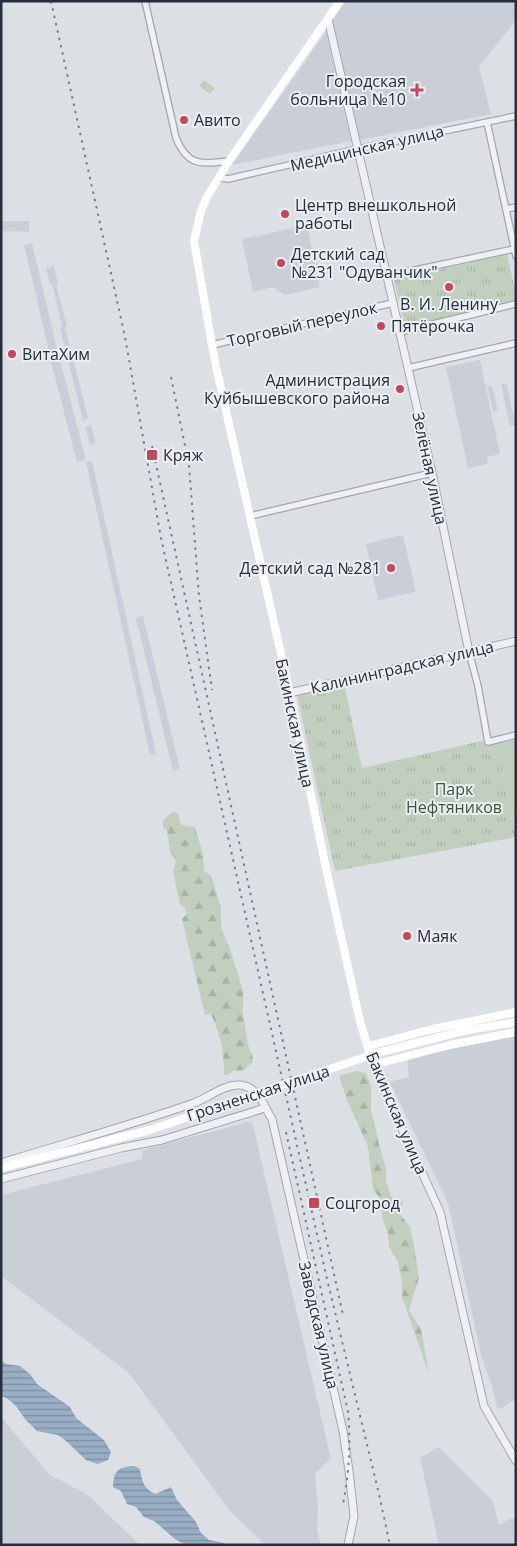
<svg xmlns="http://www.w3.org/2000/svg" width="517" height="1546" font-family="'Open Sans',sans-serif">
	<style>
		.built { fill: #cacfd7 }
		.grass { fill: url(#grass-tufts) }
		.forest { fill: url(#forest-firs) }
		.pitch { fill: #c2cfbe }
		.water { fill: url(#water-rules) }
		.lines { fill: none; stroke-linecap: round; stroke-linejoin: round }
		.minor-casing { stroke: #a2a7af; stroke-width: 8 }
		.tertiary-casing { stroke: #a2a7af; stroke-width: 9 }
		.minor { stroke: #eef0f4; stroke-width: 5.5 }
		.tertiary { stroke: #eef0f4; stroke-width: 7 }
		.secondary { stroke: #fff; stroke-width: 8 }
		.rail { stroke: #77808e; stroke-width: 2; stroke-dasharray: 2.5 5; stroke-linecap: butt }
		.secondary-bridge { stroke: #fff; stroke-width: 8 }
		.poi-dot { fill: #c5475c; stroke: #ebeff3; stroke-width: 2 }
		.labels { text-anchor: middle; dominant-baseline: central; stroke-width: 4; stroke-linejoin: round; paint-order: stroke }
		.poi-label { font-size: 16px; fill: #272e3b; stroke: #ebeff3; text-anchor: start }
		.street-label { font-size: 16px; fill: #272e3b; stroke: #ebeff3 }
		.park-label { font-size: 16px; fill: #3c5535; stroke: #ebeff3 }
	</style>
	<defs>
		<pattern id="grass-tufts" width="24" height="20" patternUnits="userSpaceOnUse" patternTransform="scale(1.25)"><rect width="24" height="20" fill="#c2cfbe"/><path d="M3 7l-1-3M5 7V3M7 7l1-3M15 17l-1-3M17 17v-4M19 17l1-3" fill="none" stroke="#a7b2a4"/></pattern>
		<pattern id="forest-firs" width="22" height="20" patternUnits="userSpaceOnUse" patternTransform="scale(1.25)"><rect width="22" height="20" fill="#c2cfbe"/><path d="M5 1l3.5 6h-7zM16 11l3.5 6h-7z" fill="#a7b2a4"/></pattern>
		<pattern id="water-rules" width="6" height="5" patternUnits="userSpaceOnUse" patternTransform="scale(1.25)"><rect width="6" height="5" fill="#99aec4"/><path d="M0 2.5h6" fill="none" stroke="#7d8ea0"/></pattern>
	</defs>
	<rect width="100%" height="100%" fill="#dce0e5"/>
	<path class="built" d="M 346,1 L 516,1 L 516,20 L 479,67 L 491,114 L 360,140 L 332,21 Z
		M 326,32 L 351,141 L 232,165 Z
		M 1,221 L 29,221 L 29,232 L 1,231 Z
		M 307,225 L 320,287 L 284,295 L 273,287 L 253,292 L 242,239 Z
		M 32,243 L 57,349 L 49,351 L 24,245 Z
		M 54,266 L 58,283 L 56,284 L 67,326 L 65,327 L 88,418 L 83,420 L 60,328 L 62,327 L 52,284 L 50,284 L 46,268 Z
		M 60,360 L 86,460 L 77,462 L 51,362 Z
		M 480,360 L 500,454 L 487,457 L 488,464 L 468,468 L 446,367 Z
		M 506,383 L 516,425 L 510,426 L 501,384 Z
		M 492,385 L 498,411 L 493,411 L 487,386 Z
		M 91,425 L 96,443 L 90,445 L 85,427 Z
		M 92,461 L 156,754 L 150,755 L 86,462 Z
		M 403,535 L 416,592 L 378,600 L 366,544 Z
		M 143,616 L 180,769 L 173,771 L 136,618 Z
		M 516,1035 L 516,1399 L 498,1410 L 491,1383 L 482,1359 L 448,1203 L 390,1082 L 409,1077 L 407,1057 Z
		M 252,1121 L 331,1459 L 315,1473 L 318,1510 L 317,1530 L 321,1545 L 265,1545 L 229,1510 L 129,1373 L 1,1276 L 1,1195 L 142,1159 L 143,1150 Z
		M 1,1417 L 50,1475 L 88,1495 L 140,1545 L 1,1545 Z
		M 439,1447 L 493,1501 L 499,1525 L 516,1516 L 516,1545 L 439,1545 L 420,1458 Z"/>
	<path class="grass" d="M 507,254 L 516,295 L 516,302 L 405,327 L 394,280 Z
		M 344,684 L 362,768 L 495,738 L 516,827 L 516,837 L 335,871 L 297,695 Z"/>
	<path class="forest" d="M 172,812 L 178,813 L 181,825 L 195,827 L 203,854 L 204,871 L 211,875 L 221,907 L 221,928 L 230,949 L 243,991 L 243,1014 L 248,1045 L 252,1054 L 253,1062 L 244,1070 L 233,1071 L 228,1075 L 224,1075 C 224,1052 221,1036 211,1014 L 205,1015 L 182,919 L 186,915 L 185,908 L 180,904 L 173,871 L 176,861 L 170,851 L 167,831 L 163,828 L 163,820 Z
		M 356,1071 L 366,1073 L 371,1086 L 371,1109 L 380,1148 L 386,1169 L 386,1180 L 391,1197 L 403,1202 L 399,1213 L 410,1227 L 415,1251 L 419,1278 L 409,1310 L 421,1329 L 429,1374 L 402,1297 L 402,1283 L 398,1262 L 389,1247 L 388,1234 L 382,1216 L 382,1201 L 373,1189 L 368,1147 L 347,1100 L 339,1076 Z"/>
	<path class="pitch" d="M 204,80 L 215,88 L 210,94 L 199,86 Z
		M 516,740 L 516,827 L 496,744 Z"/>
	<path class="water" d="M 1,1360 L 6,1364 L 20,1366 L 30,1374 L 37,1384 L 70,1407 L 76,1418 L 104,1440 L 111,1452 L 108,1460 L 98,1464 L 86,1460 L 65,1440 L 58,1435 L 37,1431 L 25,1419 L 16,1406 L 8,1399 L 1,1396 Z
		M 134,1466 L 140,1469 C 142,1482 144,1488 155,1494 L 171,1487 L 177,1500 L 196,1522 L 201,1533 L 209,1540 L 224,1543 L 225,1545 L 186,1545 L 175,1539 L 154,1521 L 144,1517 L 136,1507 L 127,1504 L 121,1491 L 113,1487 C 114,1471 117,1467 134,1466 Z"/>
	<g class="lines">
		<defs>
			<path id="minor" d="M 145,1 L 176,138 C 188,167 201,164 229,161
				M 487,122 L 516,256
				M 219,178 L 228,179 L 358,149 L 516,116
				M 506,209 L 516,207
				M 387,276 L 514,249
				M 400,332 L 516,304
				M 212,345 L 393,303
				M 408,368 L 516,343
				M 250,516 L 432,473
				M 469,652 L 478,686 L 488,742 L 516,735"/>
			<path id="tertiary" d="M 328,19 L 432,473 L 469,652
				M 289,693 L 516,641
				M 373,1065 L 440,1212 L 484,1406 L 516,1461
				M 1,1163 C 66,1143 131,1125 194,1103 C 208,1098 224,1084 240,1085 C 259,1087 263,1105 272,1119 L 343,1431 L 349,1471 L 354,1516 L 348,1545
				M 1,1179 L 121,1148 L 162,1140 L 265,1108"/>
		</defs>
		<use href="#minor" class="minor-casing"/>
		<use href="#tertiary" class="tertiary-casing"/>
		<use href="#minor" class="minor"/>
		<use href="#tertiary" class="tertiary"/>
		<path class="secondary" d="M 340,1 L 229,161 L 207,197 L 201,211 L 194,241 L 215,362 L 291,698 L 327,873 L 360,1021 L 373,1065 L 450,1045 L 516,1032
			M 368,1046 L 433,1029 L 516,1012
			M 1,1168 L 150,1130"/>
		<path class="rail" d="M 51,1 L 125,337 L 161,538 L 327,1279 L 378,1490 L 390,1545
			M 171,377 L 189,465 L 199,596 L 212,690
			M 152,446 L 343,1315
			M 286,1132 L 348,1412 C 351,1444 349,1473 343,1504"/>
		<path class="secondary-bridge" d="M 150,1130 L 377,1053 L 463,1031 L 516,1022"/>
	</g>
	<g class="poi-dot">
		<path d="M414.5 82.5h5v5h5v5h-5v5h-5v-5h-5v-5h5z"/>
		<circle cx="184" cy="120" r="5"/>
		<circle cx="285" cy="214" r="5"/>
		<circle cx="281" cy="263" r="5"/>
		<circle cx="449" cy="287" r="5"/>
		<circle cx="381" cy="326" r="5"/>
		<circle cx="12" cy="354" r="5"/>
		<circle cx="400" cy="389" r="5"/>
		<rect x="146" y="449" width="12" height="12" rx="2.5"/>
		<circle cx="391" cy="568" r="5"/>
		<circle cx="407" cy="936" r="5"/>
		<rect x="308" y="1197" width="12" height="12" rx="2.5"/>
	</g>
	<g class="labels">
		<g class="poi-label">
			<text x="406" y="81" text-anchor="end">Городская<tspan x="406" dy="18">больница №10</tspan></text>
			<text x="194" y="120">Авито</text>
			<text x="295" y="205">Центр внешкольной<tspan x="295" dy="18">работы</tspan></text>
			<text x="291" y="254">Детский сад<tspan x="291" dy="18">№231 "Одуванчик"</tspan></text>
			<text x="449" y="304" text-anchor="middle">В. И. Ленину</text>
			<text x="391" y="326">Пятёрочка</text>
			<text x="22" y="354">ВитаХим</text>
			<text x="390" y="380" text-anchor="end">Администрация<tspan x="390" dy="18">Куйбышевского района</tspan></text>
			<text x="163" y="455">Кряж</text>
			<text x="381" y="568" text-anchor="end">Детский сад №281</text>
			<text x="417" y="936">Маяк</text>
			<text x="325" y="1203">Соцгород</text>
		</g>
		<g class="street-label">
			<text transform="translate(367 148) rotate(-13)">Медицинская улица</text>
			<text transform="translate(302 324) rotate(-13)">Торговый переулок</text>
			<text transform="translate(430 468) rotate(78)">Зелёная улица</text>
			<text transform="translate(402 667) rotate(-13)">Калининградская улица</text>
			<text transform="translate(295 723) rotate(78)">Бакинская улица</text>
			<text transform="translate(258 1093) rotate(-18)">Грозненская улица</text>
			<text transform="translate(397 1113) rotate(67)">Бакинская улица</text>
			<text transform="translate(319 1325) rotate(77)">Заводская улица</text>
		</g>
		<g class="park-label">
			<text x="454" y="789">Парк<tspan x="454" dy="18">Нефтяников</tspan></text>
		</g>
	</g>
	<rect width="517" height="1546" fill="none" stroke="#272e3b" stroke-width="5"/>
</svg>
